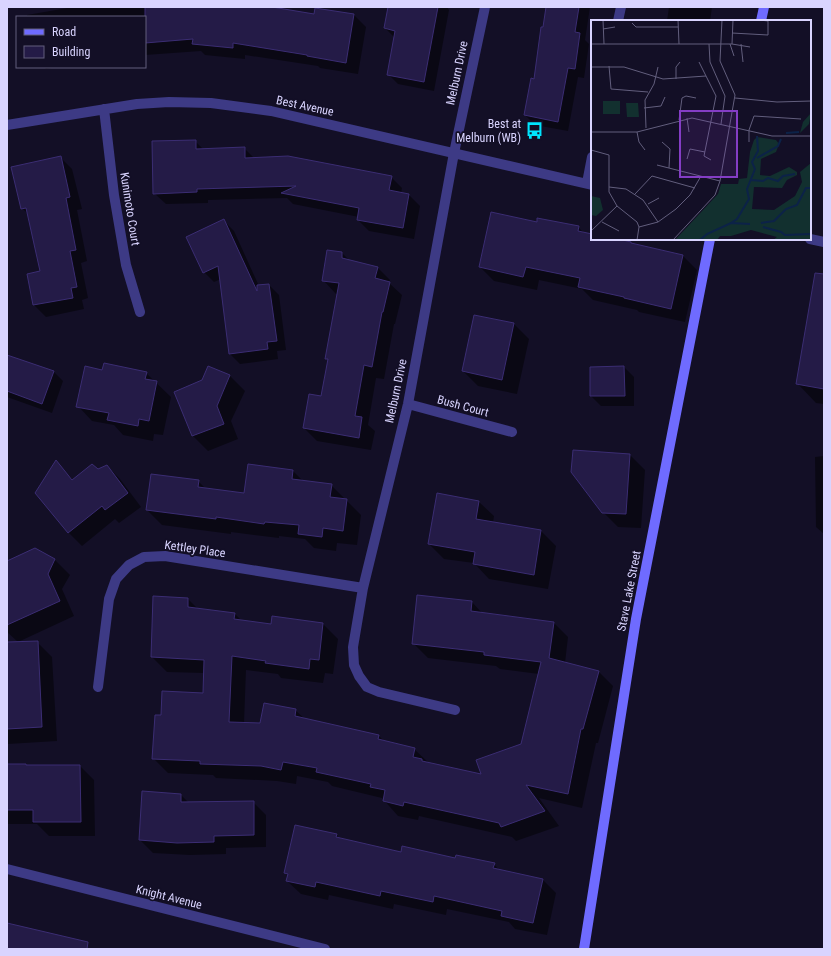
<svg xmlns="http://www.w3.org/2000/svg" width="831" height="956" font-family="'Roboto Condensed',sans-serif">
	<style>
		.shadow { fill: #0007 }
		.building { fill: #241b47; stroke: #3b2d73 }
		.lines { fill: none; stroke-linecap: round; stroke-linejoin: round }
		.minor { stroke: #3d3a85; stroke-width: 10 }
		.secondary { stroke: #6f6bff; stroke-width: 10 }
		.labels { text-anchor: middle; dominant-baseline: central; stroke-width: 3.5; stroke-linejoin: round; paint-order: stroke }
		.street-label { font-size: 12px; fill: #d9d4ff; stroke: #130f26 }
		.poi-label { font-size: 12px; fill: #d9d4ff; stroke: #130f26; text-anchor: end }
		.inset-river { fill: none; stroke: #0c2248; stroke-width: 2 }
		.inset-road { fill: none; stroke: #625e7d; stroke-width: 1 }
		.view { fill: #843dc5; fill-opacity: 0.15; stroke: #843dc5; stroke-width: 2 }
		.inset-edge { fill: none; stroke: #d9d4ff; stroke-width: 2 }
	</style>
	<rect width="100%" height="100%" fill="#130f26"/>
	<path class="shadow" d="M 73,7 L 269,7 L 315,15 L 354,15 L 366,27 L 358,74 L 320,68 L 318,66 L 245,55 L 245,59 L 205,55 L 201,51 L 145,55 L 145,17 L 27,17 L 27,15 Z
		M 389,7 L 447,7 L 449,10 L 434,91 L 398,84 L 388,74 L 395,38 L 385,28 Z
		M 547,7 L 590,7 L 585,40 L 589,44 L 584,78 L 578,77 L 568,131 L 535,125 L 525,115 L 535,80 Z
		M 669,7 L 712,7 L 710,21 L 667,21 Z
		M 44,67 L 58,67 L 46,69 Z
		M 195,141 L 204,150 L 244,148 L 255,159 L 391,177 L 402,188 L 401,193 L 409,195 L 420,206 L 414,239 L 369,231 L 358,220 L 359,217 L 293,204 L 287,198 L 208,200 L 208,203 L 166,204 L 154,193 Z
		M 60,157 L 72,169 L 82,209 L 77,210 L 87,261 L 81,263 L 88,298 L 82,300 L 84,309 L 46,317 L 34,305 L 28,275 L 41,272 L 29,215 L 22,208 Z
		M 224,221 L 234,231 L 259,286 L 269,285 L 279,295 L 286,350 L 277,351 L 278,359 L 240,364 L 230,354 L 221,279 L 214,282 L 204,272 Z
		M 537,223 L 578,227 L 584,233 L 592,235 L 592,239 L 614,239 L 683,256 L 697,270 L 685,322 L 639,312 L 637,310 L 593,300 L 582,289 L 539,280 L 537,290 L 494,281 L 480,267 Z
		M 342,253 L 350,261 L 377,267 L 390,280 L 389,283 L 402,295 L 395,324 L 394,324 L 384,379 L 376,378 L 368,425 L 375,431 L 371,450 L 317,441 L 304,428 L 322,397 L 329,360 L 326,358 L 338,294 L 336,294 L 324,281 Z
		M 824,297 L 824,404 L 816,403 L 797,383 Z
		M 514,324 L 529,339 L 517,394 L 478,386 L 463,371 Z
		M 7,356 L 53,371 L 63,381 L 52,413 L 7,397 Z
		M 209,367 L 230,376 L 245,391 L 231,421 L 238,439 L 208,451 L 193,436 L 176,392 L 203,381 Z
		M 624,367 L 634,377 L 634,406 L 601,406 L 591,396 L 591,368 Z
		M 103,371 L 146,373 L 171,397 L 163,435 L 154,434 L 153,441 L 123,435 L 114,425 L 92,421 L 78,406 Z
		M 630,455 L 645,470 L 641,528 L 618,527 L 603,512 Z
		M 824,456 L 824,534 L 816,527 L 815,457 Z
		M 56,462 L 73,480 L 107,466 L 120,479 L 141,507 L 119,523 L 115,519 L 82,546 L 69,533 L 36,493 Z
		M 293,471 L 304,482 L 331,485 L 361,515 L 357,545 L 337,543 L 336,551 L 314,548 L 305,539 L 279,536 L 279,538 L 231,532 L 231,534 L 162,525 L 147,510 L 198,481 L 206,489 L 245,494 Z
		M 438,494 L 479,502 L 494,516 L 493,523 L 541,531 L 556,546 L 548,589 L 489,579 L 474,563 L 444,559 L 429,544 Z
		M 35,549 L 55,560 L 70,575 L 62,589 L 74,616 L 18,642 L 7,632 L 7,563 Z
		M 154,597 L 188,599 L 198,609 L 235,614 L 243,622 L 271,625 L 272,617 L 323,624 L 338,639 L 333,674 L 325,673 L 323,683 L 281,678 L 278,674 L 246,670 L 244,723 L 261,724 L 295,710 L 305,719 L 379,736 L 385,742 L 414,749 L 429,763 L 483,775 L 522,744 L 539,674 L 500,669 L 496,666 L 428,658 L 413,643 L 472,602 L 482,613 L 553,622 L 568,637 L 565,663 L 598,671 L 613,686 L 598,743 L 596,743 L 582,808 L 539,798 L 559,826 L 516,841 L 512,837 L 419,816 L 418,820 L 398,816 L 382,798 L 332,786 L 328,782 L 297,776 L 296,784 L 277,781 L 216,778 L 213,775 L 168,773 L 153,758 L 162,716 L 204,695 L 204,673 L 167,672 L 152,657 Z
		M 37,642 L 52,657 L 57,741 L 8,744 L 7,643 Z
		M 7,765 L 80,766 L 94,780 L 95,836 L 49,836 L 37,824 L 7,824 Z
		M 181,795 L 189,803 L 253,802 L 266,815 L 266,847 L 226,848 L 226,854 L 190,855 L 153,853 L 140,840 Z
		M 337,835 L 340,839 L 402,853 L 494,864 L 500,871 L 543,880 L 556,893 L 547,935 L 515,929 L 509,922 L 447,909 L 446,915 L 394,904 L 393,909 L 329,895 L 328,900 L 301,894 L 287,881 L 288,876 L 285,873 Z"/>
	<path class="building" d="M 145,7 L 272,7 L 314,14 L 315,8 L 354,14 L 346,63 L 307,56 L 307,55 L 233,43 L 233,48 L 192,44 L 193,39 L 145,43 Z
		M 388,7 L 438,7 L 424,82 L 387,75 L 395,31 L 384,28 Z
		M 546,7 L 579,7 L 575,32 L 580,33 L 575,69 L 568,68 L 558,122 L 524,115 L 531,78 L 534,79 L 541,27 L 543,27 Z
		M 196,140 L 196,149 L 245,147 L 245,158 L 288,156 L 392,176 L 389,190 L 409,194 L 403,228 L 357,220 L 359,208 L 281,193 L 296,186 L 197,189 L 197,192 L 153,194 L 152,141 Z
		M 61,156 L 70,197 L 66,198 L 76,250 L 70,251 L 77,287 L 71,288 L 73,298 L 33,305 L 27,274 L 40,271 L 26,208 L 21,209 L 11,167 Z
		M 491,212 L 537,222 L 537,218 L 579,226 L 578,231 L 592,234 L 592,239 L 619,239 L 631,242 L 631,243 L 683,255 L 671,309 L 624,298 L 624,297 L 578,287 L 580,278 L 526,267 L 523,277 L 479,267 Z
		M 224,219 L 257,291 L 257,285 L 269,284 L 277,341 L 267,342 L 268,349 L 229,354 L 218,266 L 203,273 L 186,237 Z
		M 327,250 L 342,252 L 342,258 L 378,267 L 375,278 L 390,282 L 383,312 L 382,312 L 372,367 L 364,365 L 355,416 L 362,417 L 359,438 L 303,428 L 309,394 L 321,396 L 328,359 L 325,359 L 339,283 L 322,281 Z
		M 815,273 L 824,274 L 824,389 L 796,384 Z
		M 474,315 L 514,323 L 502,380 L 462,371 Z
		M 7,355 L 54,371 L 42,404 L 7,391 Z
		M 104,363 L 147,372 L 145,379 L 157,381 L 149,421 L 139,419 L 138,426 L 107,420 L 109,413 L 76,407 L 85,366 L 102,370 Z
		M 208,366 L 230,375 L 217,406 L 224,424 L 192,436 L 174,392 L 202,380 Z
		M 624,366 L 625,396 L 590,396 L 590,367 Z
		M 573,450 L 630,454 L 626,514 L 602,513 L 571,472 Z
		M 56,460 L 72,480 L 92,464 L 98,469 L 107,465 L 128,493 L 105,510 L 102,506 L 68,533 L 35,493 Z
		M 248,464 L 293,470 L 292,479 L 332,484 L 330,497 L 347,499 L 343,531 L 323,528 L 322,537 L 298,534 L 299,525 L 265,522 L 264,524 L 216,517 L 216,519 L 146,510 L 151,474 L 199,480 L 198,487 L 244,493 Z
		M 437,493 L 479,501 L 476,519 L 541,530 L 534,575 L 473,564 L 475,552 L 428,544 Z
		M 35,548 L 55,559 L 48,574 L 60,601 L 7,625 L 7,561 Z
		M 417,595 L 472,601 L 471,611 L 554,622 L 549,658 L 599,671 L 583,729 L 581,729 L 568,794 L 526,785 L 545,811 L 501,827 L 499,823 L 404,802 L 403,806 L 383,801 L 385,790 L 370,787 L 371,784 L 316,772 L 317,768 L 283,762 L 281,770 L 261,766 L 200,764 L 200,761 L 152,759 L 155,715 L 161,715 L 162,691 L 203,693 L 204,660 L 151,657 L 153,596 L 188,598 L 188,607 L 235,613 L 234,619 L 271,624 L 272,616 L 323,623 L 319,660 L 310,659 L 309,669 L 265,663 L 266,661 L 232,656 L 229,722 L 260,723 L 264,703 L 296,709 L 295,716 L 379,735 L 378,739 L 415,748 L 413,757 L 422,759 L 422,761 L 481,774 L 476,760 L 521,744 L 541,662 L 484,655 L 484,652 L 412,644 Z
		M 38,641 L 42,727 L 7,729 L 7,642 Z
		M 7,764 L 26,764 L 26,765 L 80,765 L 81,822 L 33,822 L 33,810 L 7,810 Z
		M 142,791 L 181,794 L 181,802 L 254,801 L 254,835 L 214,836 L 214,842 L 177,843 L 139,840 Z
		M 295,825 L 337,834 L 336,837 L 401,852 L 402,846 L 455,858 L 456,855 L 495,863 L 493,868 L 543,879 L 533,923 L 501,916 L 502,911 L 434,896 L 433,902 L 381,891 L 380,896 L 316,882 L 315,887 L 286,881 L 288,874 L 284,873 Z
		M 7,923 L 88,942 L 87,949 L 7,949 Z"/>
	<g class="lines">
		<path class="minor" d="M 618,21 L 621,7
			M 104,109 L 114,195 L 126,265 L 140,312
			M 7,125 L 137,104 L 169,102 L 211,103 L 271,111 L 592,185
			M 587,183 L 592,157
			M 810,239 L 824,242
			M 408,404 L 512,432
			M 98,687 L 109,599 L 116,579 L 129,565 L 144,557 L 165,556 L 363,588
			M 455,710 L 379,692 L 367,687 L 359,676 L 354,665 L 353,647 L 363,588 L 408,404 L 454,153 L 485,7
			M 7,869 L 325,949"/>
		<path class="secondary" d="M 761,21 L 764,7
			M 584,949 L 636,619 L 710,239"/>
	</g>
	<defs>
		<symbol id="bus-bare" viewBox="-9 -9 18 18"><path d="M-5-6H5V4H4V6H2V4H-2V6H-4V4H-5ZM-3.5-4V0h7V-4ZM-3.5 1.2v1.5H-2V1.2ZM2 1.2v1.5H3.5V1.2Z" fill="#00e5ff" stroke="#130f26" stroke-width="2.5" paint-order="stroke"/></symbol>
	</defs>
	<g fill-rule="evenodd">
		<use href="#bus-bare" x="522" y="118" width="25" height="25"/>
	</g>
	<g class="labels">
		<g class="street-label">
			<text transform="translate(457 73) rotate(-78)">Melburn Drive</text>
			<text transform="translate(305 106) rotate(12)">Best Avenue</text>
			<text transform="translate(130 209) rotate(81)">Kunimoto Court</text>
			<text transform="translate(396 391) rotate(-78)">Melburn Drive</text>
			<text transform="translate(463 406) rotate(15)">Bush Court</text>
			<text transform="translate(195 549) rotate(8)">Kettley Place</text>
			<text transform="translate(629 591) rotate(-79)">Stave Lake Street</text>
			<text transform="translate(169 897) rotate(14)">Knight Avenue</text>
		</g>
		<g class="poi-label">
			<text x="521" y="124">Best at<tspan x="521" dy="14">Melburn (WB)</tspan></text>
		</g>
	</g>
	<g transform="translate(591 20)">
		<rect width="220" height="220" fill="#130f26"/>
		<path d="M 12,81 L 29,81 L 29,94 L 12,94 ZM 35,83 L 47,83 L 48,97 L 36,97 ZM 220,93 L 218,104 L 209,113 L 212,102 ZM 166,117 L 185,120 L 188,124 L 185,132 L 170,139 L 169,155 L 179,156 L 198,147 L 206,152 L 206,155 L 196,160 L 191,168 L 163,167 L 161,189 L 183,190 L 204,176 L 211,162 L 209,152 L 220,143 L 220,220 L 182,220 L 186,217 L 160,210 L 140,216 L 129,216 L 126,220 L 84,220 L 127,174 L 130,164 L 147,164 L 148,159 L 156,158 L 159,132 L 163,120 ZM 0,176 L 9,178 L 12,190 L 5,196 L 0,195 Z" fill="#12302f"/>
		<path class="inset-river" d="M 195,113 L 208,112M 166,138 L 187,126 L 190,119M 160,160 L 172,161 L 177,158 L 187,161 L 192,156 L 204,154M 140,203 L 146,199 L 158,179 L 156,169 L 164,149 L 161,142 L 167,131 L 166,116M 170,203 L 183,201 L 195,189 L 206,185 L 215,168 L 220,168M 172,207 L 190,212 L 194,215 L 220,214M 109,220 L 116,214 L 140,203 L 159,204"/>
		<path class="inset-road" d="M 12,0 L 13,24M 87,0 L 88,24M 41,3 L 45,7 L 87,7M 12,9 L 24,7M 141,13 L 177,15 L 177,1 L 169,0M 0,24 L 141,24 L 159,27M 118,24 L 119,42 L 134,76 L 130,104M 139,24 L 143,36M 141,24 L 142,0M 150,24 L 152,42M 108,42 L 125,76 L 113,136 L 120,140M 18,46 L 20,69 L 57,72M 0,47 L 33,47 L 72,59 L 115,56M 85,59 L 85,47 L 89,42M 0,70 L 0,121M 144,78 L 186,82 L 220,81M 53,88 L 70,86 L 74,77M 96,98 L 98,112M 88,100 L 91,78 L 95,76 L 105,78M 55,108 L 54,80 L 63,64 L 67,47M 0,112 L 46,112 L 101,98 L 181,116 L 220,116M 46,112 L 48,122 L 54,130M 71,122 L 79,129 L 78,148M 158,122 L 158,110 L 163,96 L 210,99M 0,130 L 18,135M 18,135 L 18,172 L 26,186 L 46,202 L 48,207 L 46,220M 96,139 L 99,129 L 114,132M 66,145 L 129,161M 18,167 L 35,169 L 52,180 L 67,202M 44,174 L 61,156 L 104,168M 57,184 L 68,178M 11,202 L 28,211M 48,207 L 67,202 L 85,189 L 99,175 L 110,156M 0,211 L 26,186M 82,220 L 124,175 L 129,161 L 144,75 L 129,41 L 131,0"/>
		<path class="view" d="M 89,91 L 146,91 L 146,157 L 89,157 Z"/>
		<rect width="220" height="220" class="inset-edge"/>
	</g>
	<rect width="831" height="956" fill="none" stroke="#d9d4ff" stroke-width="16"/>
	<rect x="16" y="16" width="130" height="52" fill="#130f26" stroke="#625e7d"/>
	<rect x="24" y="29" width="20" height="6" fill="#6f6bff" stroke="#625e7d"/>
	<text x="52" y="36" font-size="12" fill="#d9d4ff">Road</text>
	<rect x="24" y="46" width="20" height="12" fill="#241b47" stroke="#625e7d"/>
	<text x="52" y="56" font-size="12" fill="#d9d4ff">Building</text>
</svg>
